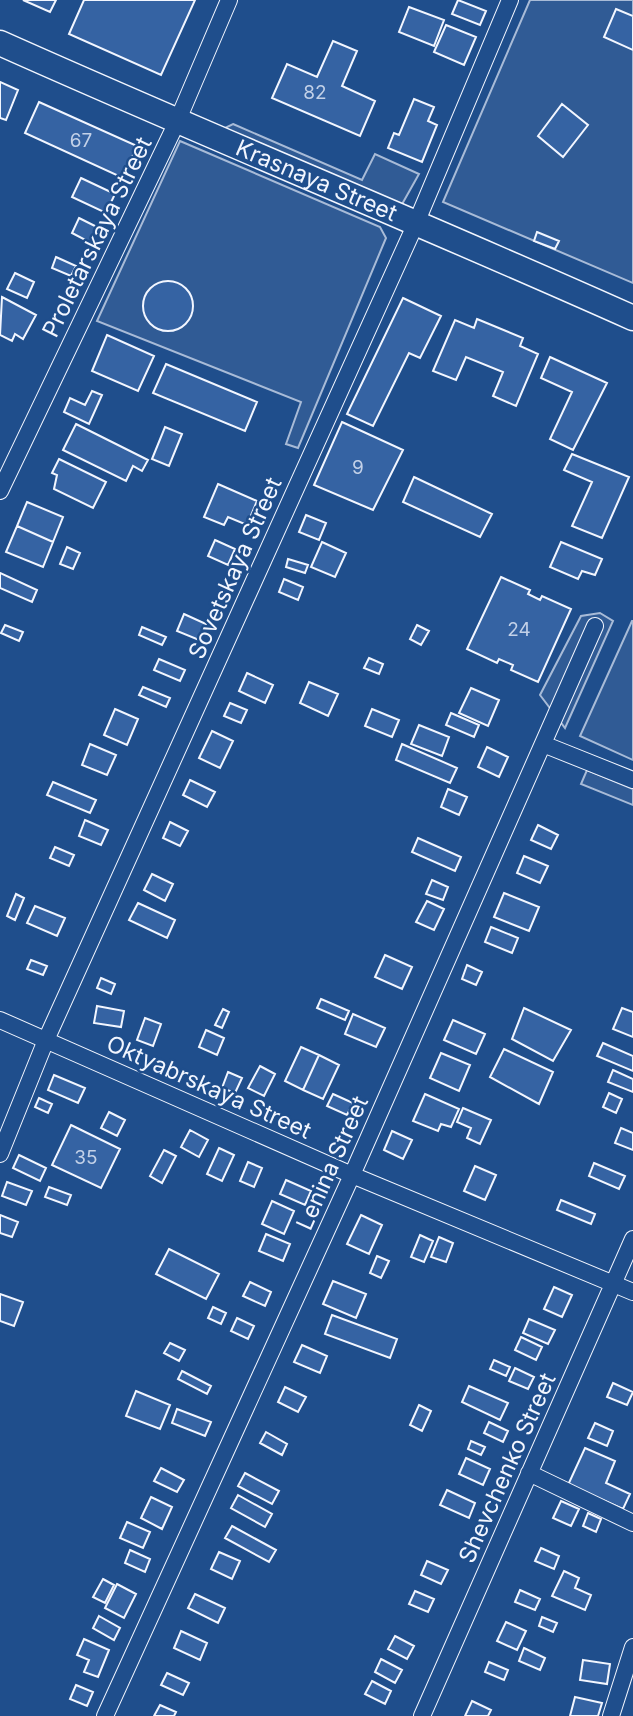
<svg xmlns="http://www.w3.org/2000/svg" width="633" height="1716" font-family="Inter,sans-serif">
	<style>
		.built { fill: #305b95; stroke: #a8bbd7; stroke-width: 2 }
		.building { fill: #3563a3; stroke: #f2f6ff; stroke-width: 2 }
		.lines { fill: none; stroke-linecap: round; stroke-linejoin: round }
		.street-casing { stroke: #f2f6ff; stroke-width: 18 }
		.primary-casing { stroke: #f2f6ff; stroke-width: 27 }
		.street { stroke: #1f4e8c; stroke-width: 16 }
		.primary { stroke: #1f4e8c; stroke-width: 24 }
		.labels { text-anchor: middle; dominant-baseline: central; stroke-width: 5; stroke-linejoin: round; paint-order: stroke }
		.number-label { font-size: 19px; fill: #c3d1e8 }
		.street-label { font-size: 23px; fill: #f2f6ff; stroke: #1f4e8c }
	</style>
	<rect width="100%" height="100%" fill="#1f4e8c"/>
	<path class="built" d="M 530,0 L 633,0 L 633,283 L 443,202 Z
		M 233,124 L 362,180 L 375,154 L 419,174 L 401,206 L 221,130 Z
		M 180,141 L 380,227 L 386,238 L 298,448 L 286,444 L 301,402 L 97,321 Z
		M 600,613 L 613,621 L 565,728 L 540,695 L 581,616 Z
		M 632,621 L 633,621 L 633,760 L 580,736 Z
		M 587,770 L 633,789 L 633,805 L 581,784 Z"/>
	<path class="building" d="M 23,0 L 56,0 L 50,12 Z
		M 84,0 L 195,0 L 161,75 L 69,34 Z
		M 458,0 L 486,11 L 480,25 L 452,14 Z
		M 409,7 L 444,20 L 434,46 L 399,32 Z
		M 616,9 L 633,16 L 633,50 L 604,37 Z
		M 446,25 L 476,37 L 464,65 L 434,52 Z
		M 333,41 L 357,51 L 342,86 L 375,101 L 360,136 L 272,98 L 287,64 L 317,77 Z
		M 0,82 L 18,90 L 6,120 L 0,118 Z
		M 414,99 L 434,107 L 428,121 L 437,125 L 422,162 L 388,148 L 394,133 L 399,135 Z
		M 39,102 L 137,146 L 123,178 L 25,133 Z
		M 562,104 L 588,125 L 563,157 L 538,136 Z
		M 81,178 L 115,194 L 106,213 L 72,197 Z
		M 79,218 L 99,228 L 91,243 L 72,233 Z
		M 537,232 L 559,241 L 555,249 L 534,241 Z
		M 56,257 L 76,266 L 71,276 L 52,268 Z
		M 15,273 L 34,282 L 27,298 L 7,289 Z
		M143 306a25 25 0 1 1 50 0a25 25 0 1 1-50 0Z
		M 2,297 L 36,315 L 23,339 L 15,334 L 12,341 L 0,335 Z
		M 403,298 L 441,316 L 420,358 L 409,353 L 373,426 L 347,414 Z
		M 477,319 L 523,338 L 520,346 L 538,354 L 516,406 L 493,396 L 503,372 L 466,357 L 456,380 L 433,371 L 455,320 L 474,328 Z
		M 107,335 L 154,356 L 138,391 L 92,371 Z
		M 550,357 L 607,383 L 573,450 L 550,439 L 572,392 L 541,378 Z
		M 166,364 L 257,402 L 245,431 L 153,393 Z
		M 92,391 L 102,395 L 89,424 L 64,412 L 70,398 L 85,405 Z
		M 342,422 L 403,450 L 373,510 L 314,485 Z
		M 76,424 L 148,460 L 142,471 L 133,466 L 126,481 L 63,450 Z
		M 165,427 L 182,434 L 169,466 L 152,459 Z
		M 572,454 L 629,477 L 602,538 L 572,526 L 592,482 L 564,470 Z
		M 59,459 L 106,482 L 93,508 L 54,489 L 57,475 L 52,473 Z
		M 414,477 L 492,514 L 480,537 L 403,502 Z
		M 218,484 L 257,501 L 247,525 L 228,517 L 224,525 L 204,517 Z
		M 27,502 L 63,517 L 53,542 L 17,526 Z
		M 306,515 L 326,523 L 319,540 L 299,532 Z
		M 17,526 L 53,542 L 43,567 L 6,552 Z
		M 215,540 L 235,549 L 228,565 L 208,556 Z
		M 322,542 L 346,553 L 335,577 L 311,567 Z
		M 561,542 L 602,559 L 595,575 L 582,571 L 578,579 L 550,567 Z
		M 67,547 L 80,553 L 73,569 L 60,564 Z
		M 288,559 L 308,565 L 305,573 L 286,567 Z
		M 0,573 L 37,590 L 32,602 L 0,588 Z
		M 501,577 L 530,590 L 528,594 L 540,600 L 542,596 L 571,609 L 538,682 L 511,670 L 513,665 L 499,659 L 497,663 L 467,649 Z
		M 284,579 L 303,587 L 298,600 L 279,592 Z
		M 184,614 L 206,624 L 199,640 L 177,631 Z
		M 5,625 L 23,632 L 19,641 L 1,633 Z
		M 417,625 L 429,631 L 421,645 L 410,639 Z
		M 142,627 L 166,637 L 162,645 L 139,635 Z
		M 369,658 L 383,664 L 379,674 L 364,668 Z
		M 159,659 L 185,670 L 180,681 L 154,670 Z
		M 247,673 L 273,685 L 265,703 L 239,691 Z
		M 309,682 L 338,694 L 328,716 L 300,703 Z
		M 143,687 L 170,698 L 166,707 L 139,695 Z
		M 471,688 L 499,700 L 488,726 L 459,713 Z
		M 230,703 L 247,710 L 241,723 L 224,716 Z
		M 115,709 L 138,719 L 127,745 L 104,735 Z
		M 372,709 L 399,720 L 392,737 L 365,726 Z
		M 451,713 L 479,725 L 474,737 L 446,725 Z
		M 419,725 L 449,737 L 442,756 L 411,744 Z
		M 212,731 L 233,741 L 220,768 L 199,758 Z
		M 90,744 L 116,755 L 107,775 L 82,765 Z
		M 402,744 L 457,768 L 450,783 L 396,760 Z
		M 487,747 L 508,757 L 499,777 L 478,767 Z
		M 190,780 L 215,792 L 207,807 L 183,795 Z
		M 53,782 L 96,800 L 90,813 L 47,795 Z
		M 448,789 L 467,797 L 459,815 L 441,807 Z
		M 85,820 L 108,830 L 101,845 L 79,836 Z
		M 170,822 L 188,831 L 180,846 L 163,838 Z
		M 538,825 L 558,835 L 551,849 L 531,840 Z
		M 418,838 L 461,857 L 455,871 L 412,852 Z
		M 55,847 L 74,855 L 69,866 L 50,858 Z
		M 524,856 L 548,866 L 540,883 L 517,873 Z
		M 152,874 L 173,884 L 165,901 L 144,890 Z
		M 432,880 L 448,887 L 443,900 L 426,894 Z
		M 504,893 L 539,907 L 529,931 L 494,917 Z
		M 16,894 L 24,898 L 15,920 L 7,916 Z
		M 427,901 L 444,909 L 434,930 L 416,922 Z
		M 138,903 L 175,920 L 167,938 L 129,920 Z
		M 35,906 L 65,918 L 57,936 L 27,923 Z
		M 491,927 L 518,938 L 512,953 L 485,942 Z
		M 385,955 L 412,967 L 402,989 L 375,977 Z
		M 31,960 L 47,966 L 43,975 L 27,969 Z
		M 467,965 L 482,972 L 476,985 L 462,979 Z
		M 101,978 L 115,984 L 111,994 L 97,988 Z
		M 321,999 L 349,1011 L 345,1020 L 317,1008 Z
		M 97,1006 L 124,1011 L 121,1027 L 94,1023 Z
		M 524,1008 L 571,1030 L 553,1061 L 512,1039 Z
		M 622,1008 L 633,1012 L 633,1037 L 613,1029 Z
		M 223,1009 L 229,1012 L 222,1028 L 215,1025 Z
		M 353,1014 L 385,1028 L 376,1047 L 345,1034 Z
		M 145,1018 L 161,1024 L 153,1046 L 137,1040 Z
		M 453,1020 L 485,1034 L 476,1054 L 444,1040 Z
		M 206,1030 L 224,1038 L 217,1055 L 199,1047 Z
		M 603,1043 L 633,1056 L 633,1071 L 597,1056 Z
		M 301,1047 L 319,1055 L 303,1090 L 285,1081 Z
		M 504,1049 L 553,1072 L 539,1104 L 490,1077 Z
		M 441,1053 L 470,1065 L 459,1091 L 430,1078 Z
		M 319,1055 L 339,1065 L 323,1099 L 303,1090 Z
		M 260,1066 L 275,1074 L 264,1096 L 248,1088 Z
		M 613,1070 L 633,1079 L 633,1092 L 608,1082 Z
		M 228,1072 L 242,1078 L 235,1093 L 222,1088 Z
		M 54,1075 L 85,1088 L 78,1103 L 48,1090 Z
		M 609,1093 L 622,1099 L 616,1113 L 603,1107 Z
		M 333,1094 L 353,1103 L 347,1115 L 327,1106 Z
		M 425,1094 L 459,1109 L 451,1127 L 441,1124 L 438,1131 L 413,1121 Z
		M 39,1098 L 52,1104 L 48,1113 L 35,1107 Z
		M 463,1108 L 491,1120 L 480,1144 L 467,1138 L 471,1128 L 457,1122 Z
		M 109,1112 L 125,1120 L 117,1136 L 101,1128 Z
		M 71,1125 L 120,1149 L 101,1188 L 52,1165 Z
		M 621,1128 L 633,1133 L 633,1150 L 615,1143 Z
		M 190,1130 L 208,1140 L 199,1157 L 181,1147 Z
		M 392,1131 L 412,1140 L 403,1159 L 384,1150 Z
		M 219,1148 L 234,1155 L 222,1181 L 207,1174 Z
		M 164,1150 L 176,1156 L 162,1183 L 150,1176 Z
		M 19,1155 L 46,1168 L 40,1181 L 13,1168 Z
		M 248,1162 L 262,1168 L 254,1187 L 240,1181 Z
		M 594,1163 L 625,1176 L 619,1189 L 589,1176 Z
		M 475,1166 L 496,1175 L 485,1200 L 464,1191 Z
		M 286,1180 L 311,1191 L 305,1205 L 280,1194 Z
		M 7,1182 L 32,1191 L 26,1205 L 2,1196 Z
		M 49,1187 L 71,1195 L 67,1205 L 45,1197 Z
		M 561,1200 L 595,1214 L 591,1224 L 557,1210 Z
		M 272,1201 L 294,1211 L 284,1234 L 262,1224 Z
		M 0,1215 L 18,1222 L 12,1237 L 0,1233 Z
		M 361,1215 L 382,1225 L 369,1254 L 347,1244 Z
		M 266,1234 L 290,1244 L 283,1261 L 259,1251 Z
		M 420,1235 L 433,1241 L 424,1262 L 411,1257 Z
		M 439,1237 L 453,1243 L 446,1262 L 431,1257 Z
		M 169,1249 L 219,1274 L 206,1299 L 156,1274 Z
		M 377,1256 L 389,1261 L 381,1278 L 370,1273 Z
		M 333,1281 L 366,1294 L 356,1318 L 323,1304 Z
		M 250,1282 L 271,1292 L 265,1306 L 243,1296 Z
		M 554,1287 L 572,1295 L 562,1317 L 544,1309 Z
		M 0,1294 L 23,1302 L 14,1326 L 0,1321 Z
		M 213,1307 L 226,1313 L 221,1324 L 208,1318 Z
		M 332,1315 L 397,1339 L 390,1358 L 325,1334 Z
		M 237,1318 L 254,1326 L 248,1339 L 231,1331 Z
		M 529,1319 L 555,1330 L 548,1344 L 523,1333 Z
		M 521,1337 L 542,1347 L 536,1360 L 515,1350 Z
		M 170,1343 L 185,1350 L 179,1361 L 164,1353 Z
		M 302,1345 L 327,1356 L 320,1373 L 294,1362 Z
		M 494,1360 L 510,1367 L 506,1376 L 490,1369 Z
		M 515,1368 L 534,1377 L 528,1389 L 509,1381 Z
		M 182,1371 L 211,1386 L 207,1394 L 178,1379 Z
		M 613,1383 L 633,1392 L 627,1405 L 607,1397 Z
		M 469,1386 L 508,1403 L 500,1420 L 462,1402 Z
		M 285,1387 L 306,1397 L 298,1412 L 278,1402 Z
		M 136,1391 L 170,1405 L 160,1429 L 126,1416 Z
		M 419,1405 L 431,1411 L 422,1431 L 410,1425 Z
		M 177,1409 L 211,1422 L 205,1436 L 172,1423 Z
		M 489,1422 L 508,1431 L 503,1442 L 484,1433 Z
		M 595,1423 L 613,1431 L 607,1446 L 588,1438 Z
		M 266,1432 L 287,1444 L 282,1455 L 260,1443 Z
		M 471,1441 L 485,1447 L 481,1455 L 468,1449 Z
		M 585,1448 L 615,1461 L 606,1483 L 630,1494 L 623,1509 L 568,1485 Z
		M 466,1458 L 490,1469 L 483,1485 L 459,1474 Z
		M 161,1468 L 184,1480 L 177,1492 L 154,1481 Z
		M 245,1473 L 279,1491 L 272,1504 L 238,1486 Z
		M 447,1490 L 475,1503 L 469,1518 L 440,1505 Z
		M 238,1495 L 272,1514 L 265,1527 L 231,1508 Z
		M 151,1497 L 172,1507 L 162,1529 L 141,1518 Z
		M 561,1501 L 579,1509 L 571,1526 L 553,1518 Z
		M 588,1513 L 601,1519 L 596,1532 L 583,1526 Z
		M 127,1522 L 150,1532 L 143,1548 L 120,1538 Z
		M 232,1526 L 276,1550 L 269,1562 L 225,1538 Z
		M 541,1548 L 559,1556 L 554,1569 L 535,1561 Z
		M 130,1550 L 150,1559 L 145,1572 L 125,1563 Z
		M 219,1552 L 240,1561 L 232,1579 L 211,1569 Z
		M 427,1561 L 448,1570 L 441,1584 L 421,1575 Z
		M 564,1571 L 579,1578 L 575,1588 L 591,1595 L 585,1610 L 552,1596 Z
		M 103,1579 L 114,1585 L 105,1603 L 93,1597 Z
		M 117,1584 L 136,1594 L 124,1618 L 105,1608 Z
		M 520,1590 L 540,1599 L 535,1610 L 515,1602 Z
		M 415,1591 L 434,1599 L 428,1612 L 409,1604 Z
		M 195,1594 L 225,1608 L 218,1623 L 188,1608 Z
		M 99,1616 L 120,1628 L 114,1640 L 93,1628 Z
		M 542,1617 L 557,1623 L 553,1632 L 539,1626 Z
		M 506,1622 L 526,1631 L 517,1650 L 497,1641 Z
		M 181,1631 L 207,1643 L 200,1660 L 174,1648 Z
		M 395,1636 L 414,1646 L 407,1659 L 388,1649 Z
		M 84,1639 L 109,1650 L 98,1677 L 84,1672 L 89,1660 L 77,1655 Z
		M 524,1648 L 545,1658 L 540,1670 L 519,1661 Z
		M 381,1659 L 402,1670 L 395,1683 L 375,1672 Z
		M 583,1660 L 610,1664 L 607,1684 L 580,1680 Z
		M 489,1662 L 508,1670 L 504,1680 L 485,1672 Z
		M 167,1673 L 189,1683 L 183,1695 L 161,1685 Z
		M 372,1681 L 391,1691 L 385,1704 L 365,1694 Z
		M 76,1685 L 93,1692 L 87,1706 L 70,1699 Z
		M 575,1697 L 602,1703 L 598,1716 L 570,1716 Z
		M 472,1701 L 491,1710 L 488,1716 L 465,1716 Z
		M 160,1705 L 176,1712 L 174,1716 L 154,1716 Z"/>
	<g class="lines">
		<defs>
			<path id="street" d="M 0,491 L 177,122 L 229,0
				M 543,744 L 633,780
				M 0,1020 L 352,1175 L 633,1292
				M 0,1154 L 46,1040 L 417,221 L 510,0
				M 529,1473 L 633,1523
				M 105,1716 L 352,1175 L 595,626
				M 422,1716 L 633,1239
				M 611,1716 L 633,1647"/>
			<g id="primary">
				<path id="s1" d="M 0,43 C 210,137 423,224 633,318"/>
			</g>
		</defs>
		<use href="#street" class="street-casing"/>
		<use href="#primary" class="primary-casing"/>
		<use href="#street" class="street"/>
		<use href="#primary" class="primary"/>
	</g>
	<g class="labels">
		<g class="number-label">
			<text x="315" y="92">82</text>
			<text x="81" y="140">67</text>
			<text x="358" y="467">9</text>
			<text x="519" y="629">24</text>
			<text x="86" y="1157">35</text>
		</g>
		<g class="street-label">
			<text stroke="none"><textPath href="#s1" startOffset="345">Krasnaya Street</textPath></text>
			<text transform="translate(97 237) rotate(-64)">Proletarskaya Street</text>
			<text transform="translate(235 568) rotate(-66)">Sovetskaya Street</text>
			<text transform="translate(209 1087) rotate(24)">Oktyabrskaya Street</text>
			<text transform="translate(332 1163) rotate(-66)">Lenina Street</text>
			<text transform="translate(507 1468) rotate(-66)">Shevchenko Street</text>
		</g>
	</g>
</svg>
